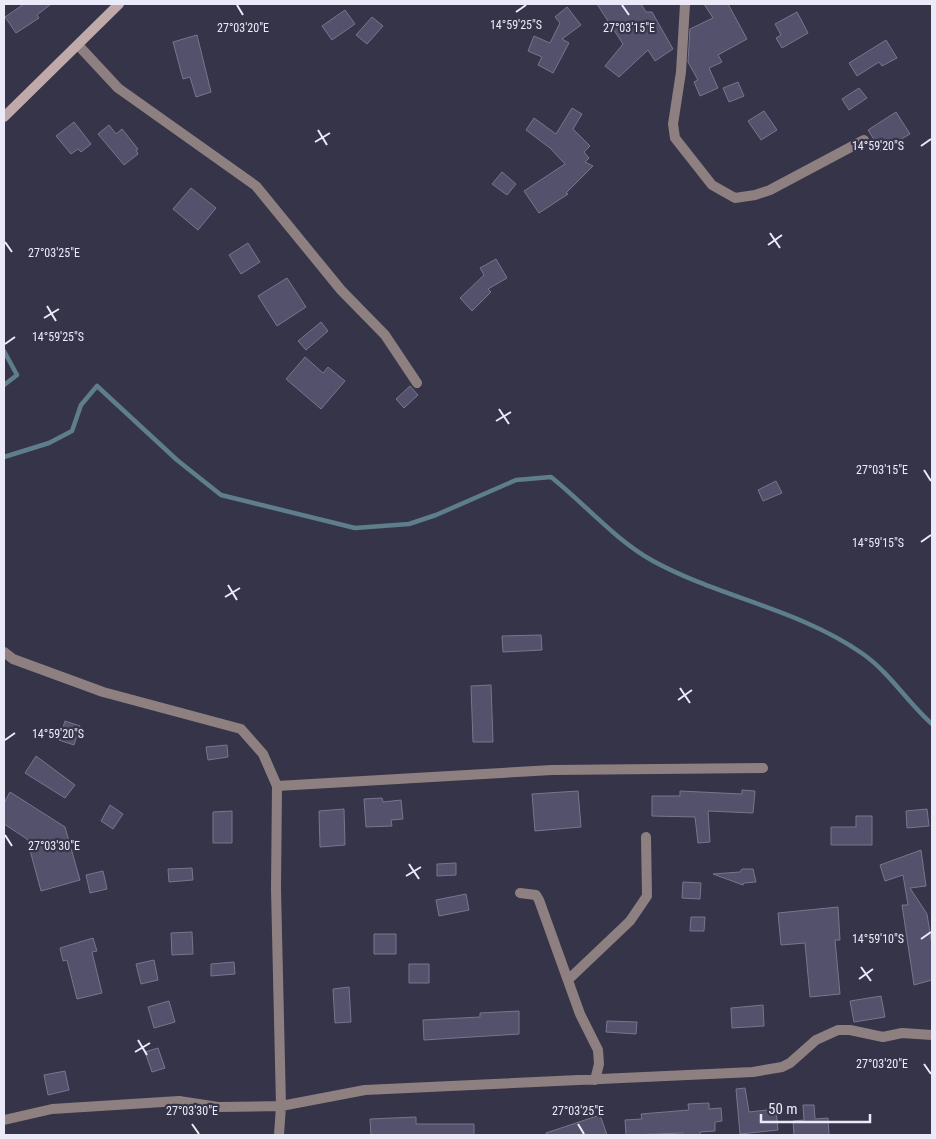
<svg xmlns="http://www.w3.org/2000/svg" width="936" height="1139" font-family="'Roboto Condensed',sans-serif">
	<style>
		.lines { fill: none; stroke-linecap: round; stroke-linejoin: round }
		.stream { stroke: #5e7e8b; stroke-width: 4.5 }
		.building { fill: #53516b; stroke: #77768e }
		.street { stroke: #8e8080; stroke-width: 10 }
		.secondary { stroke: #bfaaa9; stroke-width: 10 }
		.ticks { fill: none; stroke: #ebeaf8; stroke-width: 2 }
		.ticks-label { font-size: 12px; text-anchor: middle; fill: #ebeaf8; stroke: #363449; stroke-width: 4.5; stroke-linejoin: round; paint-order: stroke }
	</style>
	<rect width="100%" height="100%" fill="#363449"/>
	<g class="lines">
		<path class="stream" d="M 4,351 L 17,375 L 4,385
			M 4,457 L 49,443 L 72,431 L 81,405 L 97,386 L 177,460 L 221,495 L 355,528 L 409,524 L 436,515 L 516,480 L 551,477 C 585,504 614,539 653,561 C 721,598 799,609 863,654 C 890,673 908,703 932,724"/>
	</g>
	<path class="building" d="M 24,4 L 51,4 L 37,15 L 39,18 L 16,33 L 5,17 Z
		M 597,4 L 641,4 L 646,12 L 652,12 L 673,49 L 655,61 L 648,50 L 619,77 L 605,66 L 623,44 Z
		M 704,4 L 728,4 L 747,39 L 718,55 L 722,62 L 709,68 L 718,88 L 700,96 L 694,82 L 698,80 L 688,62 L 690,29 L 713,18 Z
		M 567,7 L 581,25 L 562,39 L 569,43 L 553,73 L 538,65 L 542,57 L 528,51 L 534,36 L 550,43 L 560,23 L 555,17 Z
		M 345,10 L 355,24 L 332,40 L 322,26 Z
		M 797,12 L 808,33 L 782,48 L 776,38 L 781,35 L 775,24 Z
		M 372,17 L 383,26 L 367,44 L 356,35 Z
		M 197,35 L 211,92 L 196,97 L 190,77 L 183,79 L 173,42 Z
		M 886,40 L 897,58 L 882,66 L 879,62 L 857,76 L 849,63 Z
		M 738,82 L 744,96 L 729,102 L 723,88 Z
		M 859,88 L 867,98 L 849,110 L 842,99 Z
		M 572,108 L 582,114 L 573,129 L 590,146 L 584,152 L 589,158 L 585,162 L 593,166 L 566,193 L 568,194 L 539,213 L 524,191 L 565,164 L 550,148 L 526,130 L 534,118 L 556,134 Z
		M 764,111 L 777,130 L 761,140 L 748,121 Z
		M 896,112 L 910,134 L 881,151 L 868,130 Z
		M 74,122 L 91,144 L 81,152 L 78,149 L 71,154 L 56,136 Z
		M 109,125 L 116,134 L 122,129 L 138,149 L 136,150 L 138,154 L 124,165 L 98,134 Z
		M 502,172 L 516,184 L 507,195 L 492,184 Z
		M 191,188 L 216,208 L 198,230 L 173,209 Z
		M 248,243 L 260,262 L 241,274 L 229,255 Z
		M 496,259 L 507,278 L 488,289 L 491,292 L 472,311 L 460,298 L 484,275 L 480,268 Z
		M 287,278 L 306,307 L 277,326 L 258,296 Z
		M 321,322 L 328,331 L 306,350 L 298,341 Z
		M 305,357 L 323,373 L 328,367 L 345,381 L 321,409 L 286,379 Z
		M 410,386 L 418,395 L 404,408 L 396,399 Z
		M 776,481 L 782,493 L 763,501 L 758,490 Z
		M 541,635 L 542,650 L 503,652 L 502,636 Z
		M 491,685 L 493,742 L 473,742 L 471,686 Z
		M 65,721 L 80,726 L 74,745 L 59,740 Z
		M 227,745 L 228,757 L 208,760 L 206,747 Z
		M 36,756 L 75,785 L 65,798 L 25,773 Z
		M 742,790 L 755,791 L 753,813 L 708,811 L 710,842 L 698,843 L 695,817 L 652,816 L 652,796 L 680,796 L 680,791 L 742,794 Z
		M 578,791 L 581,827 L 535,831 L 532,794 Z
		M 10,792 L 65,827 L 80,880 L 41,891 L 27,839 L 4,824 L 4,803 Z
		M 382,798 L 383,802 L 401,800 L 403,819 L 391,820 L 392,826 L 366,827 L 364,799 Z
		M 110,805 L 123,814 L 113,829 L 101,821 Z
		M 344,809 L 345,845 L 320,847 L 319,811 Z
		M 927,809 L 929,826 L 907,828 L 906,811 Z
		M 232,811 L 232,843 L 213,843 L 213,812 Z
		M 856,816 L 872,816 L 872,845 L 831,845 L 831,827 L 856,827 Z
		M 921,850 L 926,886 L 910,888 L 927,914 L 932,946 L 932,980 L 914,985 L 902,905 L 908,905 L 903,875 L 885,881 L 880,865 Z
		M 456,863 L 456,875 L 437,876 L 437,864 Z
		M 192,868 L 193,880 L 169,882 L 168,869 Z
		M 742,869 L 753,869 L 756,882 L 744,883 L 743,885 L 713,874 L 740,872 Z
		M 103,871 L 107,889 L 90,893 L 86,875 Z
		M 683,882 L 701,883 L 700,899 L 682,898 Z
		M 466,894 L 469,910 L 439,916 L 436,900 Z
		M 838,907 L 840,940 L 835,940 L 840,994 L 810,997 L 805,943 L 781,945 L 778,913 Z
		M 691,917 L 705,917 L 704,931 L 690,931 Z
		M 192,932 L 193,954 L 172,955 L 171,933 Z
		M 374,934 L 396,934 L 396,954 L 374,954 Z
		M 93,938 L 97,951 L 92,952 L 102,993 L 77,999 L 67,960 L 63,961 L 60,948 Z
		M 154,960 L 158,980 L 141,984 L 136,964 Z
		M 234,962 L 235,974 L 211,976 L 211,964 Z
		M 409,964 L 429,964 L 429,983 L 409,983 Z
		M 349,987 L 351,1022 L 335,1023 L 333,989 Z
		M 881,996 L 885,1017 L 854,1022 L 850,1001 Z
		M 169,1001 L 175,1022 L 154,1028 L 148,1007 Z
		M 763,1005 L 764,1026 L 732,1028 L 731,1008 Z
		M 519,1011 L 519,1034 L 424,1040 L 423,1020 L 480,1017 L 480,1013 Z
		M 607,1021 L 637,1022 L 636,1034 L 606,1032 Z
		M 158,1048 L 165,1068 L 152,1072 L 145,1052 Z
		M 65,1071 L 69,1090 L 48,1095 L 44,1075 Z
		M 745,1088 L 749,1112 L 776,1109 L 778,1130 L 740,1134 L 736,1089 Z
		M 709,1103 L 709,1109 L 721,1108 L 722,1121 L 715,1122 L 715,1131 L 700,1132 L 700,1135 L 684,1135 L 683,1133 L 626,1135 L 625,1120 L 642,1119 L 641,1114 L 689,1110 L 688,1104 Z
		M 803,1105 L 814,1105 L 815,1119 L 828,1118 L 829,1135 L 794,1135 L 793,1121 L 804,1120 Z
		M 600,1115 L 607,1135 L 546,1135 L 546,1133 Z
		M 416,1117 L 416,1124 L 474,1124 L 474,1135 L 371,1135 L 370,1119 Z"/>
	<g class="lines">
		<path class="street" d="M 685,4 L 681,72 L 673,124 L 675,138 L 712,185 L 735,198 L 755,195 L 770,190 L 864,140
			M 78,45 L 118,88 L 256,186 L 341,290 L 385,335 L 417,383
			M 4,652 L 13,659 L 103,692 L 241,729 L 263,754 L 277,786 L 276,889 L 281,1106 L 218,1107 L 179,1101 L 52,1109 L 4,1120
			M 277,786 L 552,770 L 763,768
			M 520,893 L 536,895 L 539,900 L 580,1014 L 598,1050 L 599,1064 L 595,1080
			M 569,979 L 630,921 L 647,896 L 646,837
			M 279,1135 L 281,1106 L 365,1090 L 753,1072 L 782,1067 L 790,1063 L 816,1040 L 838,1030 L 850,1030 L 883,1037 L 902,1033 L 932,1035"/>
		<path class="secondary" d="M 4,117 L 119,4"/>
	</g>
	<path class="ticks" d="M 237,5 L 243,15M 622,5 L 629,15M 516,12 L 526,5M 318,130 L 327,145M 315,142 L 330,133M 921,146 L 931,139M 770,233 L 780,248M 5,242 L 12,252M 768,245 L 782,235M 47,306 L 56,321M 44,318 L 59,309M 5,344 L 15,337M 499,409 L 509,424M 496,421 L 511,412M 924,470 L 931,481M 921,542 L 931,535M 228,585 L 237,600M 225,597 L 240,588M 680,688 L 690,703M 678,700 L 692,690M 5,740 L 15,733M 5,835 L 12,846M 409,864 L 419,879M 406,876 L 421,867M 921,939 L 931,932M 861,967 L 871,981M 859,979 L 873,969M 138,1040 L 147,1055M 135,1052 L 150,1043M 924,1064 L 931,1074M 192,1124 L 199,1134M 578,1124 L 584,1134"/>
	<g class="ticks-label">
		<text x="516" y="29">14°59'25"S</text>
		<text x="243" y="32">27°03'20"E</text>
		<text x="629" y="32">27°03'15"E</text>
		<text x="878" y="150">14°59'20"S</text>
		<text x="54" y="257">27°03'25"E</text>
		<text x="58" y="341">14°59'25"S</text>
		<text x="882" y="474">27°03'15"E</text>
		<text x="878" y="547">14°59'15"S</text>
		<text x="58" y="738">14°59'20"S</text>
		<text x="54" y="850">27°03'30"E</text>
		<text x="878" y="943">14°59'10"S</text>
		<text x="882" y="1068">27°03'20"E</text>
		<text x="192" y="1115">27°03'30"E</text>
		<text x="578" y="1115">27°03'25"E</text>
	</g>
	<rect width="936" height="1139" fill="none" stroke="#ebeaf8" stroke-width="10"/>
	<path d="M761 1114v8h109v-8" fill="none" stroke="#ebeaf8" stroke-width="2.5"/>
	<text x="768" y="1114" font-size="15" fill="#ebeaf8" stroke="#363449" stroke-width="4" paint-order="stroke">50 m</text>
</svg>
